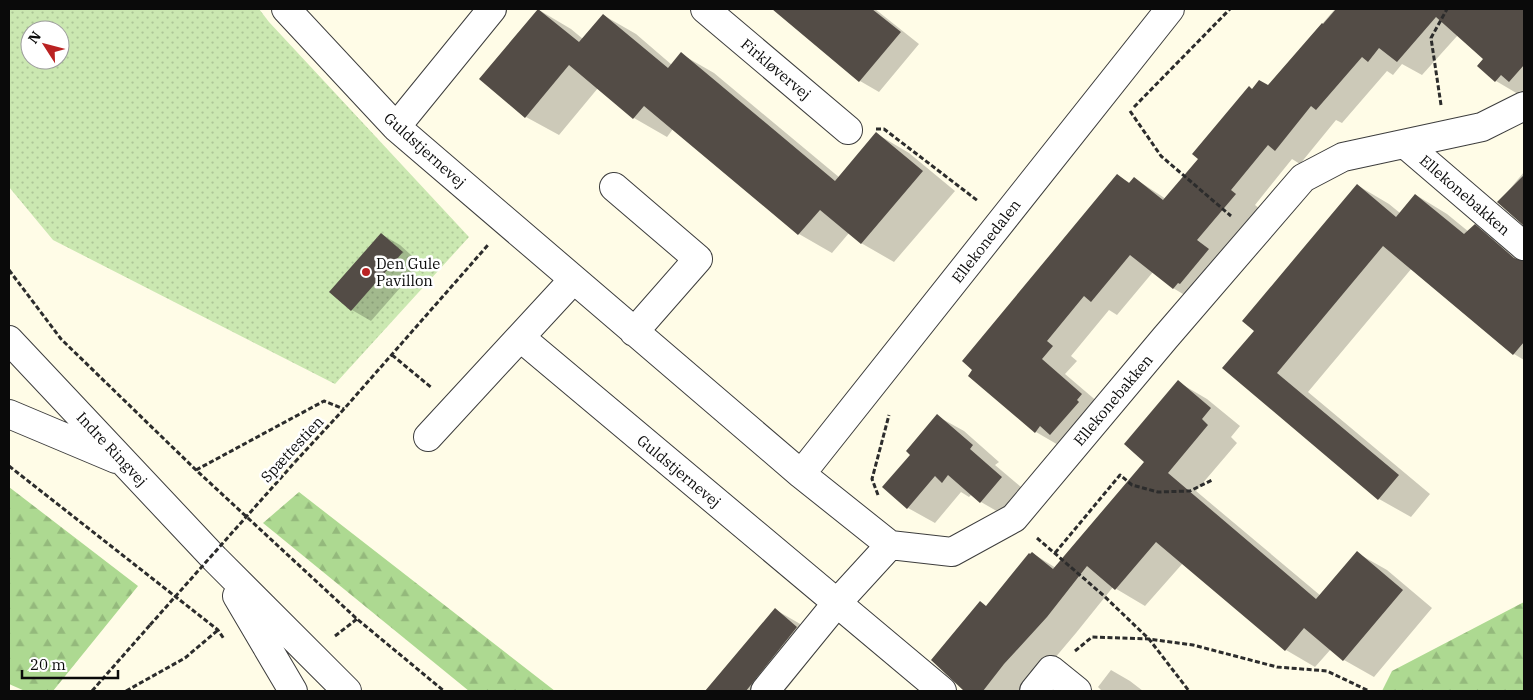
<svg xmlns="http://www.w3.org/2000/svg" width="1533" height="700" font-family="'IBM Plex Serif',serif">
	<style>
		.forest { fill: url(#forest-firs) }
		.park { fill: url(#park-dots); fill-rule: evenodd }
		.shadow { fill: #0003 }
		.building { fill: #534c46 }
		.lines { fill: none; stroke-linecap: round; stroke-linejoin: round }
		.minor-casing { stroke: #3d3d3d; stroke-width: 30 }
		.path { stroke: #2c2c2c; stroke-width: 3; stroke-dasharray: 5 2.5; stroke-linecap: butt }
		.minor { stroke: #fff; stroke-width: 28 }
		.path-bridge { stroke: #2c2c2c; stroke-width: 3; stroke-dasharray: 5 2.5; stroke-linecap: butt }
		.poi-dot { fill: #ba2222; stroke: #fff; stroke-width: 2 }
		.labels { text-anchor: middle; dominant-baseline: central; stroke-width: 5; stroke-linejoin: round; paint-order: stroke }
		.street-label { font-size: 15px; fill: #0a0a0a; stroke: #fff }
		.poi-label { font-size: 15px; fill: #0a0a0a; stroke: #fff; text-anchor: start }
	</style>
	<defs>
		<pattern id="forest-firs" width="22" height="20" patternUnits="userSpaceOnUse" patternTransform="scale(1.25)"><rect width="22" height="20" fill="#add991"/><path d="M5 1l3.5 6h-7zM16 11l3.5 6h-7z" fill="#94b97c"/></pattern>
		<pattern id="park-dots" width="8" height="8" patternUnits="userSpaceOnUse" patternTransform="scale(1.25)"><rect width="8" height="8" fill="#cbe8b1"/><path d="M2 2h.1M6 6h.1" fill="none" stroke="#adc697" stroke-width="1.8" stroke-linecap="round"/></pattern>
	</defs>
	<rect width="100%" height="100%" fill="#fffce7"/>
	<path class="forest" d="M 9,487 L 138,586 L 53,691 L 25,691 L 9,684 Z
		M 299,492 L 555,691 L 469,691 L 263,523 Z
		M 1524,602 L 1524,691 L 1382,691 L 1392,671 Z"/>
	<path class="park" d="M 9,9 L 259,9 L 269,22 L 469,237 L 335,384 L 53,240 L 9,187 ZM 30,30 L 60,30 L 60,60 L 30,60 Z"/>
	<path class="shadow" d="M 774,9 L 875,9 L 919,44 L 879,92 L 860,81 Z
		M 1335,9 L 1433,9 L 1451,24 L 1464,9 L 1524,9 L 1524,93 L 1520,91 L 1518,94 L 1496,81 L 1478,65 L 1484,59 L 1458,35 L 1422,75 L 1402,64 L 1393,75 L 1387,71 L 1342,123 L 1336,120 L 1300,164 L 1292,159 L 1255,205 L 1260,209 L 1198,303 L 1173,288 L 1153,272 L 1117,315 L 1109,310 L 1071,356 L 1077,361 L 1065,374 L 1106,409 L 1060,446 L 1036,432 L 969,376 L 1118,176 L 1130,183 L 1134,178 L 1166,199 L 1200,159 L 1253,90 L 1269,86 Z
		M 539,10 L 571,29 L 583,39 L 603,15 L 636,34 L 672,65 L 681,54 L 714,73 L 840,178 L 877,134 L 909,153 L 955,191 L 894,262 L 861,243 L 849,233 L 832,253 L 799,234 L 673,129 L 667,137 L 634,118 L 598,88 L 559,135 L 526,117 Z
		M 1524,172 L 1524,224 L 1499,202 Z
		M 1357,185 L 1389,204 L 1400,213 L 1416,195 L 1447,214 L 1469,232 L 1475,226 L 1507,244 L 1524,259 L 1524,360 L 1514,354 L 1412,268 L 1308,392 L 1430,494 L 1411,517 L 1379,499 L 1224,368 L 1256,331 Z
		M 381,234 L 400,245 L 421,264 L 371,321 L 352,310 L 331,291 Z
		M 1178,382 L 1207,399 L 1240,426 L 1231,437 L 1237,443 L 1196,491 L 1321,596 L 1357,553 L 1387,570 L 1432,608 L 1374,677 L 1344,660 L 1331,649 L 1315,667 L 1286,650 L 1183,563 L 1145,606 L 1113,587 L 1076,633 L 1027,691 L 966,691 L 933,660 L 987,607 L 1032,553 L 1056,568 L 1146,462 Z
		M 937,416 L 964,431 L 999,462 L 995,465 L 1028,493 L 1007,517 L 981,502 L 972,494 L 969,497 L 961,492 L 935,523 L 908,508 L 884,487 L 911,455 Z
		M 776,610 L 802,625 L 823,643 L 785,691 L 707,691 Z
		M 1111,670 L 1130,681 L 1143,691 L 1102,691 L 1098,687 Z"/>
	<path class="building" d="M 538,9 L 579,42 L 603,14 L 668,68 L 681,52 L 835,181 L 876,132 L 923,171 L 861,244 L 820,210 L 798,235 L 644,106 L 633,119 L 569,65 L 525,118 L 479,79 Z
		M 772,9 L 872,9 L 901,32 L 859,82 Z
		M 1336,9 L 1524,9 L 1524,65 L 1509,82 L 1501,75 L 1495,82 L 1477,66 L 1483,59 L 1436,17 L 1397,62 L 1379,48 L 1368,62 L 1362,57 L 1316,110 L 1311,106 L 1275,151 L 1268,145 L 1231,190 L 1236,194 L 1197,240 L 1209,249 L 1180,284 L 1178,283 L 1173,289 L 1130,255 L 1091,302 L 1084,296 L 1047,341 L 1053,346 L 1042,359 L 1082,394 L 1077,400 L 1079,402 L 1050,435 L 1040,426 L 1035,433 L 968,376 L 972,370 L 962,361 L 1117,174 L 1129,183 L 1134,177 L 1163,200 L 1198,159 L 1192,154 L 1249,86 L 1252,89 L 1259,80 L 1268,85 L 1322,23 L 1323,24 Z
		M 1524,175 L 1524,226 L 1497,202 Z
		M 1357,184 L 1396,217 L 1415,194 L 1464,234 L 1475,224 L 1514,258 L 1524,261 L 1524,342 L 1513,355 L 1383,246 L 1277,373 L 1399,475 L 1378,500 L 1222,368 L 1254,331 L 1242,321 Z
		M 381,233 L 403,252 L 351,311 L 329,292 Z
		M 1178,380 L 1211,408 L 1202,419 L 1208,425 L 1168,473 L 1316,599 L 1357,551 L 1403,590 L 1343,661 L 1304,628 L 1285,651 L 1156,542 L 1115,590 L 1087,566 L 1047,617 L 1004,664 L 983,691 L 964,691 L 931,660 L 980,601 L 986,606 L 1029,553 L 1030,554 L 1032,552 L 1053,569 L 1144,462 L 1124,444 Z
		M 937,414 L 973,445 L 970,449 L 1002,477 L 980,503 L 948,475 L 942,483 L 935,476 L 907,509 L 882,487 L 910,455 L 906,451 Z
		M 775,608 L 797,627 L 746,691 L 705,691 Z"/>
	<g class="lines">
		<defs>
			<path id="minor" d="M 286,9 L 396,127 L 801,474 L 890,545 L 952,552 L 1014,518 L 1165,338 L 1303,178 L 1343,157 L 1482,127 L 1524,106
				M 705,9 L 848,130
				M 396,127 L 492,9
				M 1405,144 L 1524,246
				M 614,187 L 698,259 L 634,332
				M 521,338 L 942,691
				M 9,340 L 215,559 L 347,691
				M 9,414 L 116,459
				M 428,437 L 573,280
				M 801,474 L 1170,9
				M 237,596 L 293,691
				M 765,691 L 836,604 L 890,545
				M 1034,691 L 1051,670 L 1077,691"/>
		</defs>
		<use href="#minor" class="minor-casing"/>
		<path class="path" d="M 1441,105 L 1431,38 L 1447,9
			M 1134,107 L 1230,9
			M 1130,111 L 1161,156 L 1231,216
			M 876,129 L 884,129 L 978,201
			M 9,270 L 61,339 L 196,470 L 357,619 L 444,691
			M 392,355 L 432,388
			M 295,462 L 344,409 L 488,245
			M 9,466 L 218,630 L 224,639
			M 196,470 L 324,401 L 344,409
			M 878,495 L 872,479 L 889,415
			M 1037,538 L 1103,595 L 1149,639 L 1189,691
			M 1055,553 L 1120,475 L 1132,485 L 1158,492 L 1190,491 L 1212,480
			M 335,636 L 357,619
			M 1075,651 L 1092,637 L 1149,639 L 1193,645 L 1277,667 L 1327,671 L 1369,691
			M 92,691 L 150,625
			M 126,691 L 185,658 L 218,630"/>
		<use href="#minor" class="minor"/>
		<path class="path-bridge" d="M 150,625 L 295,462"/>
	</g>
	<circle class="poi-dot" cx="366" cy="272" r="5"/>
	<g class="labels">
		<g class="street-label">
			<text transform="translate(776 69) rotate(40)">Firkløvervej</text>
			<text transform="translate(425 150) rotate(42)">Guldstjernevej</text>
			<text transform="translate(1465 195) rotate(41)">Ellekonebakken</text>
			<text transform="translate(986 241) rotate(-52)">Ellekonedalen</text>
			<text transform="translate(1113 400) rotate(-50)">Ellekonebakken</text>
			<text transform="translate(112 449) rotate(47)">Indre Ringvej</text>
			<text transform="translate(292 449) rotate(-47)">Spættestien</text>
			<text transform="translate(679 471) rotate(40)">Guldstjernevej</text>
		</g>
		<g class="poi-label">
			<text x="376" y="263">Den Gule<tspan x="376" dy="17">Pavillon</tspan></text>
		</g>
	</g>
	<rect width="1533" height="700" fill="none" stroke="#0a0a0a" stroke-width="20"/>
	<g transform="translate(45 45) rotate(306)"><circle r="24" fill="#ffffff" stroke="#9d9d9d"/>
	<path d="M0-4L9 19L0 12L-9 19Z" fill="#ba2222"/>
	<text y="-8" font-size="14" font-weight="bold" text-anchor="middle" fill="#0a0a0a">N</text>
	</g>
	<path d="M22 670v8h96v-8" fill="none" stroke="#0a0a0a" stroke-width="2.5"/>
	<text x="30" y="670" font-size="15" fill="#0a0a0a" stroke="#ffffff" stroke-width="4" paint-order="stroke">20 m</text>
</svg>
